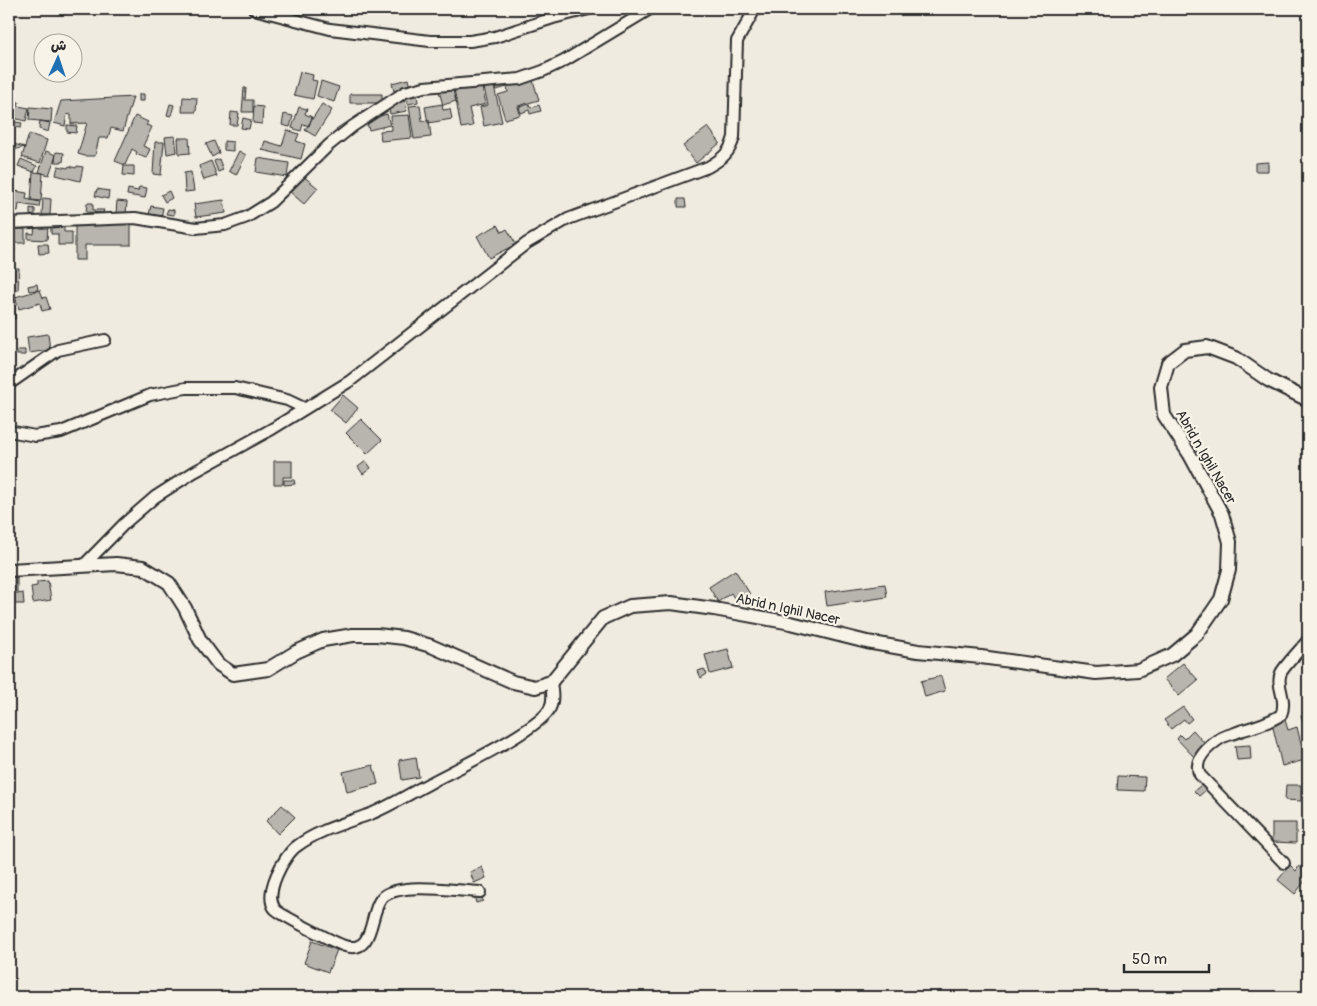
<svg xmlns="http://www.w3.org/2000/svg" width="1317" height="1006" font-family="Pangolin,'Playpen Sans Arabic',sans-serif">
	<style>
		.building { fill: #b8b5ae; stroke: #2b2b2b }
		.lines { fill: none; stroke-linecap: round; stroke-linejoin: round }
		.minor-casing { stroke: #2b2b2b; stroke-width: 14 }
		.tertiary-casing { stroke: #2b2b2b; stroke-width: 16 }
		.minor { stroke: #f7f3e8; stroke-width: 10 }
		.tertiary { stroke: #f7f3e8; stroke-width: 12 }
		.labels { text-anchor: middle; dominant-baseline: central; stroke-width: 4.5; stroke-linejoin: round; paint-order: stroke }
		.street-label { font-size: 14px; fill: #2b2b2b; stroke: #f7f3e8 }
	</style>
	<rect width="100%" height="100%" fill="#efebe0"/>
	<filter id="ink" filterUnits="userSpaceOnUse"><feTurbulence type="fractalNoise" baseFrequency=".02" numOctaves="2"/><feDisplacementMap in="SourceGraphic" scale="10" xChannelSelector="R" yChannelSelector="G"/><feConvolveMatrix kernelMatrix="1 2 1 2 8 2 1 2 1" color-interpolation-filters="sRGB"/></filter>
	<g filter="url(#ink)">
		<path class="building" d="M 300,72 L 313,75 L 312,80 L 317,81 L 313,99 L 294,95 Z
			M 531,74 L 539,100 L 518,106 L 520,115 L 505,119 L 498,95 L 508,92 L 507,87 L 496,90 L 494,85 Z
			M 408,79 L 410,87 L 394,91 L 392,83 Z
			M 321,81 L 339,87 L 334,102 L 317,96 Z
			M 481,84 L 486,104 L 469,108 L 473,126 L 461,128 L 454,89 Z
			M 494,86 L 502,122 L 484,126 L 480,107 L 488,105 L 484,88 Z
			M 452,87 L 456,101 L 443,105 L 439,91 Z
			M 244,88 L 246,88 L 245,100 L 253,100 L 253,112 L 242,112 Z
			M 139,94 L 144,94 L 144,101 L 139,101 Z
			M 350,94 L 382,94 L 382,103 L 350,103 Z
			M 417,95 L 418,102 L 408,104 L 406,97 Z
			M 133,97 L 123,131 L 111,128 L 108,138 L 99,138 L 95,156 L 85,156 L 78,154 L 87,123 L 71,124 L 71,115 L 67,114 L 65,126 L 54,123 L 61,101 Z
			M 183,97 L 197,98 L 196,112 L 182,112 Z
			M 9,100 L 19,102 L 18,106 L 29,108 L 26,121 L 9,117 L 9,120 Z
			M 405,101 L 407,111 L 390,114 L 388,105 Z
			M 170,104 L 174,105 L 171,116 L 167,115 Z
			M 322,104 L 332,110 L 315,136 L 305,130 Z
			M 442,104 L 443,110 L 450,109 L 452,119 L 428,123 L 425,107 Z
			M 529,104 L 531,108 L 539,105 L 541,111 L 530,114 L 529,110 L 521,113 L 519,107 Z
			M 420,105 L 422,121 L 429,120 L 431,137 L 414,139 L 409,106 Z
			M 254,106 L 263,107 L 262,124 L 253,123 Z
			M 30,107 L 52,109 L 51,122 L 29,120 Z
			M 299,107 L 307,109 L 305,114 L 312,117 L 309,126 L 303,124 L 301,131 L 292,128 Z
			M 231,112 L 239,113 L 237,125 L 230,125 Z
			M 284,114 L 293,116 L 290,127 L 282,125 Z
			M 387,114 L 390,125 L 369,130 L 366,120 Z
			M 409,115 L 412,138 L 381,141 L 380,131 L 392,130 L 391,116 Z
			M 135,116 L 148,122 L 146,125 L 152,127 L 143,146 L 150,149 L 146,158 L 136,154 L 137,152 L 132,149 L 125,165 L 115,161 Z
			M 243,118 L 251,120 L 249,129 L 241,128 Z
			M 40,121 L 50,123 L 48,132 L 39,129 Z
			M 15,122 L 22,123 L 21,128 L 14,127 Z
			M 345,123 L 348,129 L 339,134 L 336,129 Z
			M 67,125 L 77,126 L 76,133 L 67,132 Z
			M 9,126 L 12,127 L 9,142 Z
			M 708,127 L 720,143 L 696,163 L 683,146 Z
			M 287,130 L 299,134 L 296,141 L 305,144 L 301,159 L 262,150 L 265,141 L 282,146 Z
			M 29,134 L 47,140 L 40,163 L 22,157 Z
			M 175,136 L 177,152 L 167,154 L 165,137 Z
			M 178,138 L 189,138 L 190,153 L 179,154 Z
			M 214,141 L 219,153 L 212,157 L 206,144 Z
			M 224,141 L 233,142 L 233,151 L 224,150 Z
			M 155,142 L 164,142 L 161,175 L 153,174 Z
			M 9,143 L 25,147 L 13,150 L 15,151 L 9,173 Z
			M 46,151 L 56,155 L 49,175 L 39,172 Z
			M 239,151 L 246,155 L 236,175 L 229,171 Z
			M 56,152 L 64,153 L 63,162 L 55,162 Z
			M 258,158 L 289,163 L 287,177 L 256,172 Z
			M 21,159 L 37,166 L 34,172 L 18,166 Z
			M 219,159 L 223,170 L 218,172 L 214,161 Z
			M 211,161 L 217,176 L 204,180 L 199,166 Z
			M 1268,162 L 1268,171 L 1255,171 L 1255,163 Z
			M 58,166 L 68,168 L 69,166 L 76,168 L 77,166 L 83,167 L 80,181 L 56,175 Z
			M 124,166 L 134,166 L 134,176 L 123,175 Z
			M 33,172 L 43,173 L 41,201 L 31,200 Z
			M 191,172 L 194,191 L 185,192 L 184,173 Z
			M 303,176 L 318,188 L 304,204 L 290,192 Z
			M 139,187 L 147,188 L 145,198 L 127,195 L 128,189 L 138,191 Z
			M 97,189 L 109,191 L 108,199 L 95,196 Z
			M 9,190 L 27,193 L 26,199 L 40,202 L 39,207 L 19,204 L 18,211 L 9,209 Z
			M 169,191 L 172,198 L 165,202 L 161,195 Z
			M 43,198 L 51,199 L 50,215 L 42,215 Z
			M 678,199 L 685,199 L 686,207 L 678,207 Z
			M 224,200 L 226,213 L 196,217 L 194,204 Z
			M 117,201 L 127,202 L 126,214 L 116,213 Z
			M 87,203 L 93,203 L 93,210 L 104,210 L 103,213 L 86,212 Z
			M 151,206 L 163,208 L 161,218 L 149,215 Z
			M 30,208 L 35,209 L 35,216 L 30,215 Z
			M 168,209 L 174,210 L 174,215 L 166,214 Z
			M 75,220 L 131,221 L 131,245 L 85,245 L 85,260 L 75,260 Z
			M 35,225 L 48,226 L 47,240 L 28,239 L 28,233 L 34,234 Z
			M 51,225 L 64,225 L 64,232 L 72,232 L 72,245 L 58,245 L 58,234 L 51,234 Z
			M 498,225 L 502,232 L 507,229 L 516,244 L 489,258 L 477,236 Z
			M 9,229 L 25,229 L 25,243 L 9,243 Z
			M 9,243 L 14,243 L 15,250 L 9,250 Z
			M 38,244 L 48,244 L 49,253 L 39,254 Z
			M 12,268 L 19,268 L 18,290 L 12,290 Z
			M 37,284 L 38,290 L 29,291 L 28,286 Z
			M 40,290 L 43,298 L 46,297 L 50,309 L 42,311 L 40,303 L 19,309 L 15,297 Z
			M 9,295 L 15,295 L 15,319 L 9,319 Z
			M 9,320 L 12,320 L 11,331 L 9,331 Z
			M 48,334 L 50,350 L 29,353 L 27,337 Z
			M 17,350 L 25,350 L 25,355 L 17,355 Z
			M 343,395 L 358,408 L 346,423 L 330,410 Z
			M 361,419 L 382,440 L 367,454 L 346,433 Z
			M 274,461 L 292,461 L 292,477 L 283,477 L 283,484 L 274,484 Z
			M 366,461 L 371,468 L 363,474 L 358,467 Z
			M 284,480 L 294,480 L 295,484 L 284,485 Z
			M 735,570 L 750,594 L 737,603 L 731,593 L 718,602 L 709,587 Z
			M 17,576 L 17,594 L 23,593 L 24,604 L 9,604 L 9,577 Z
			M 48,581 L 51,600 L 33,603 L 31,587 L 37,586 L 37,582 Z
			M 885,584 L 887,597 L 827,606 L 825,592 Z
			M 728,649 L 733,668 L 710,674 L 705,655 Z
			M 1183,663 L 1198,680 L 1179,696 L 1164,679 Z
			M 704,669 L 707,674 L 701,678 L 698,671 Z
			M 941,676 L 945,691 L 925,697 L 921,681 Z
			M 1183,707 L 1192,719 L 1187,723 L 1184,719 L 1171,729 L 1164,720 Z
			M 1308,715 L 1308,735 L 1306,735 L 1301,716 Z
			M 1285,720 L 1288,730 L 1297,727 L 1305,760 L 1282,766 L 1272,723 Z
			M 1193,730 L 1207,746 L 1195,758 L 1177,739 L 1180,735 L 1184,739 Z
			M 1250,745 L 1251,759 L 1237,760 L 1235,746 Z
			M 416,757 L 419,777 L 402,780 L 399,760 Z
			M 373,765 L 378,784 L 347,792 L 343,772 Z
			M 1303,769 L 1308,769 L 1308,786 L 1303,785 Z
			M 1118,776 L 1145,777 L 1144,791 L 1117,790 Z
			M 1201,785 L 1206,790 L 1199,796 L 1194,791 Z
			M 1286,785 L 1301,785 L 1301,801 L 1285,800 Z
			M 1303,785 L 1308,786 L 1308,797 L 1302,796 Z
			M 282,805 L 295,817 L 278,834 L 266,821 Z
			M 1272,823 L 1296,823 L 1296,843 L 1272,842 Z
			M 1290,865 L 1296,871 L 1299,866 L 1308,873 L 1308,877 L 1295,894 L 1278,880 Z
			M 482,867 L 486,878 L 474,883 L 470,872 Z
			M 481,894 L 483,901 L 476,903 L 474,896 Z
			M 312,941 L 337,950 L 328,972 L 304,963 Z"/>
		<g class="lines">
			<defs>
				<path id="minor" d="M 254,9 L 330,29 L 430,41 L 470,41 L 495,37 L 553,18 L 589,9
					M 9,223 L 135,218 L 196,228 L 225,225 L 247,217 L 271,202 L 329,145 L 353,126 L 405,92 L 424,87 L 520,79 L 543,71 L 564,61 L 650,9
					M 9,384 L 58,350 L 105,340
					M 9,431 L 35,436 L 61,432 L 150,395 L 186,388 L 235,388 L 287,400 L 304,408
					M 83,566 L 125,523 L 155,497 L 194,472 L 272,429 L 350,381 L 527,243 L 568,219 L 708,167 C 722,159 730,153 734,137 L 737,41 L 755,9
					M 1284,863 L 1200,775 C 1192,760 1209,746 1221,738 C 1226,735 1234,734 1240,731 C 1254,727 1268,723 1281,715 C 1288,699 1275,685 1281,673 C 1284,666 1302,648 1308,640
					M 480,892 C 456,891 403,882 384,896 C 368,908 377,955 345,946 C 337,944 279,914 275,909 C 263,894 284,855 297,846 C 320,829 347,823 373,813 C 392,805 411,793 430,783 C 454,770 541,729 550,708 C 554,700 552,690 551,682"/>
				<path id="tertiary" d="M 9,570 L 116,564 L 143,567 L 169,583 L 185,608 L 200,640 L 218,664 L 233,674 L 268,669 L 296,652 L 323,640 L 353,635 L 377,635 L 404,638 L 431,646 L 513,682 L 535,687 L 551,682 L 603,618 L 630,606 L 671,603 L 714,609 L 791,623 L 867,642 L 918,651 L 981,657 L 1096,673 L 1138,670 L 1172,655 L 1197,634 L 1221,599 L 1229,570 L 1230,542 L 1222,514 L 1190,455 L 1164,415 L 1161,387 L 1168,363 L 1185,350 L 1207,347 L 1236,358 L 1268,380 L 1308,400"/>
			</defs>
			<use href="#minor" class="minor-casing"/>
			<use href="#tertiary" class="tertiary-casing"/>
			<use href="#minor" class="minor"/>
			<use href="#tertiary" class="tertiary"/>
		</g>
	</g>
	<g class="labels">
		<g class="street-label">
			<text transform="translate(1206 457) rotate(60)">Abrid n Ighil Nacer</text>
			<text transform="translate(788 609) rotate(12)">Abrid n Ighil Nacer</text>
		</g>
	</g>
	<rect width="1317" height="1006" fill="none" stroke="#f7f3e8" stroke-width="30"/>
	<rect x="15" y="15" width="1287" height="976" fill="none" stroke="#2b2b2b" stroke-width="2" filter="url(#ink)"/>
	<g transform="translate(58 58) rotate(3)"><circle r="24" fill="#f7f3e8" stroke="#a5a39c"/>
	<path d="M0-4L9 19L0 12L-9 19Z" fill="#1f6fb2"/>
	<text y="-8" font-size="14" font-weight="bold" text-anchor="middle" fill="#2b2b2b">ش</text>
	</g>
	<path d="M1124 964v8h85v-8" fill="none" stroke="#2b2b2b" stroke-width="2.5"/>
	<text x="1132" y="964" font-size="15" fill="#2b2b2b" stroke="#f7f3e8" stroke-width="4" paint-order="stroke">50 m</text>
</svg>
